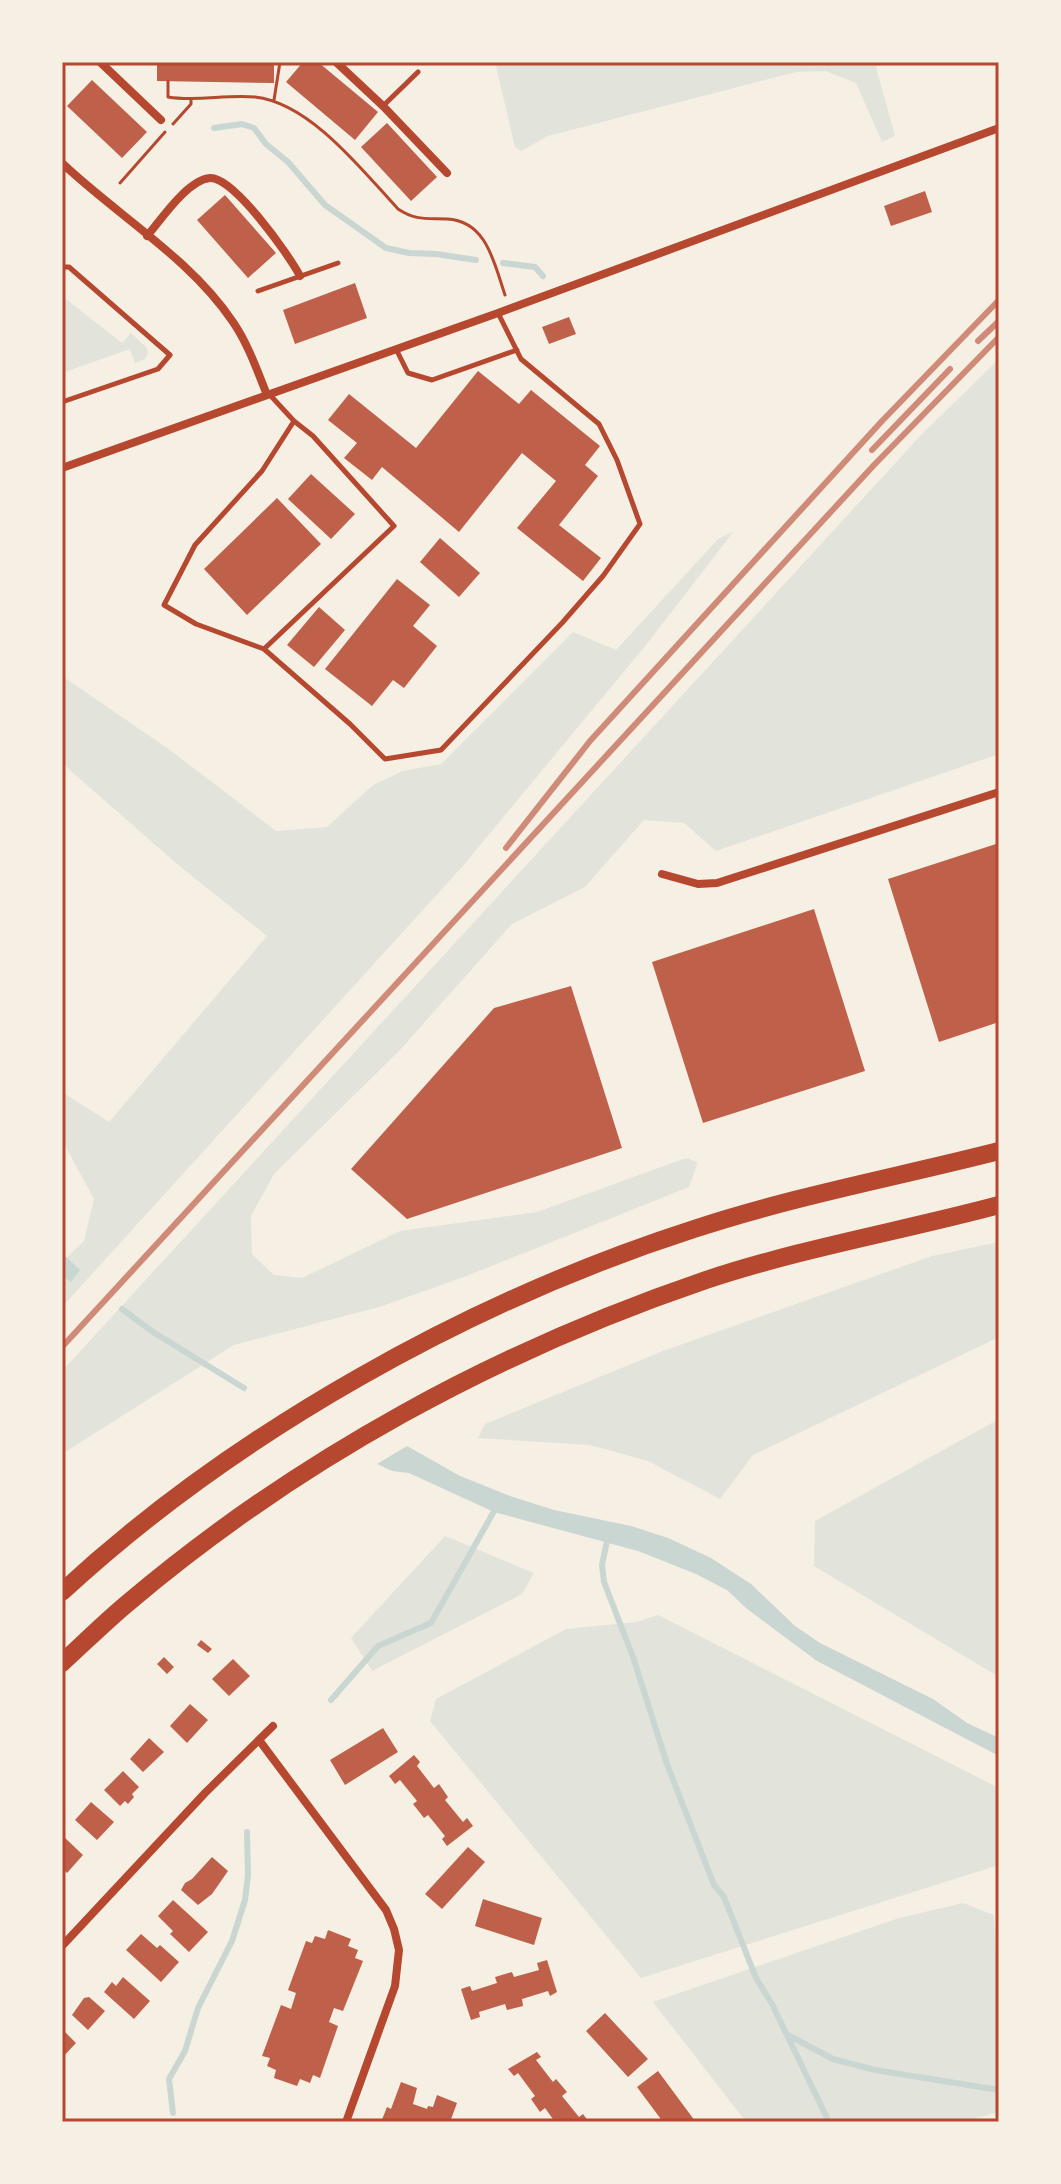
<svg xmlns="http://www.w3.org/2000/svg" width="1061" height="2184" font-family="'Asap Condensed',sans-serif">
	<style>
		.green { fill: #e2e4dc }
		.water { fill: #c9d6d2 }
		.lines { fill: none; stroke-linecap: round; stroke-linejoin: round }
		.stream { stroke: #c9d6d2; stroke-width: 6 }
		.building { fill: #bf614a }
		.path { stroke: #b5482f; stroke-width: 3 }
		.service { stroke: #b5482f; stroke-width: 5 }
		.minor { stroke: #b5482f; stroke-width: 8 }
		.motorway { stroke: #b5482f; stroke-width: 18 }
		.rail { stroke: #cf8b77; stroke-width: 6 }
		.neatline { fill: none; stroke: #b5482f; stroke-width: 3 }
	</style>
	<rect width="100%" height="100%" fill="#f6efe4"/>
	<path class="green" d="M 495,62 L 881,62 L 876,67 L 895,136 L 882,142 L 856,83 L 825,71 L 796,72 L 548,136 L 521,151 L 515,147 Z
		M 62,296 L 122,343 L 131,333 L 147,348 L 148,354 L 145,359 L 135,363 L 130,349 L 62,373 Z
		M 999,359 L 999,754 L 716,851 L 684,823 L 644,820 L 585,887 L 512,924 L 400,1050 L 274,1174 L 251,1216 L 252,1254 L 274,1275 L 302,1278 L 400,1231 L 537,1212 L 686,1158 L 698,1162 L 689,1187 L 464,1277 L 379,1307 L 234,1345 L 62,1454 L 62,1371 L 922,434 Z
		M 734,531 L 646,645 L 462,867 L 62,1307 L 62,1262 L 84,1241 L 94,1199 L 62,1140 L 62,1092 L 109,1122 L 267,936 L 177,864 L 62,763 L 62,676 L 170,750 L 276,831 L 327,827 L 373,785 L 403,771 L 441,764 L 573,632 L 616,650 L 718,539 Z
		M 999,1242 L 999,1337 L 753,1455 L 720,1499 L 648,1461 L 590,1445 L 478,1438 L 485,1424 L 663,1351 L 932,1256 Z
		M 999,1419 L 999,1677 L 814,1566 L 815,1521 Z
		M 445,1536 L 534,1573 L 522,1594 L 372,1671 L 351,1638 Z
		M 658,1615 L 999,1788 L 999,1865 L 641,1978 L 430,1721 L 436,1699 L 566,1629 L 636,1622 Z
		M 963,1903 L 994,1915 L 996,1955 L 999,1959 L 999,2112 L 963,2122 L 746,2122 L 653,2002 L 899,1918 Z"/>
	<path class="water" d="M 62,1253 L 80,1270 L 71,1282 L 62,1276 Z
		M 407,1446 L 460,1476 L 510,1496 L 554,1510 L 631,1526 L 668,1538 L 711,1558 L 751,1584 L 795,1626 L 820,1643 L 933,1699 L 967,1723 L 999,1738 L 999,1756 L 817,1661 L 746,1608 L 727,1590 L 696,1574 L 638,1551 L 494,1512 L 409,1473 L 392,1471 L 377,1464 Z"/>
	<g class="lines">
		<path class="stream" d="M 214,128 L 242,124 L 254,128 L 266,144 L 288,162 L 325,205 L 386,248 L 409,253 L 436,254 L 476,260
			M 503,263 L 535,267 L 543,276
			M 122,1309 L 153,1332 L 244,1388
			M 608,1536 L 602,1565 L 604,1582 L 633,1657 L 667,1764 L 714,1885 L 724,1897 L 756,1978 L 772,2004 L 829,2122
			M 331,1700 L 378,1646 L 431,1623 L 497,1506
			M 788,2035 L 833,2059 L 875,2070 L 999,2090
			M 173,2113 L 169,2079 L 185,2051 L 198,2008 L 232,1941 L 245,1900 L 248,1875 L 247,1832"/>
	</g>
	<path class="building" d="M 157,62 L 274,62 L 274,83 L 157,81 Z
		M 303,62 L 318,62 L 378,112 L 355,140 L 286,82 Z
		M 92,80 L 147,132 L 122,158 L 67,106 Z
		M 387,123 L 437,177 L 411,201 L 361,147 Z
		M 925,191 L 932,212 L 891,226 L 884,206 Z
		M 225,195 L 276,253 L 248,278 L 197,220 Z
		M 355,283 L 367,318 L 295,344 L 283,310 Z
		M 569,317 L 576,334 L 549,344 L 542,327 Z
		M 478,371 L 519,404 L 531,390 L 600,446 L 585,465 L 598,476 L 559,525 L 601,558 L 583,581 L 517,528 L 556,481 L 522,453 L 459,532 L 382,467 L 372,480 L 344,458 L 357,443 L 328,420 L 349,394 L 416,448 Z
		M 311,474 L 355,514 L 331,539 L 288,499 Z
		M 277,498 L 321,544 L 247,615 L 204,569 Z
		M 440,538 L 480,573 L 459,597 L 420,562 Z
		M 397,579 L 430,605 L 413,626 L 437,646 L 404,688 L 393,680 L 372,706 L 325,669 Z
		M 319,607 L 345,630 L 314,667 L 287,645 Z
		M 999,843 L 999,1022 L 939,1042 L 888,879 Z
		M 814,909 L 865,1071 L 703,1123 L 652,962 Z
		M 571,986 L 622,1148 L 407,1219 L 351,1169 L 494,1008 Z
		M 201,1640 L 212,1649 L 208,1653 L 197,1645 Z
		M 164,1657 L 174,1667 L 167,1674 L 157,1664 Z
		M 233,1659 L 250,1676 L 229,1696 L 212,1679 Z
		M 190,1704 L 208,1720 L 187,1743 L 170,1726 Z
		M 383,1728 L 398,1752 L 345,1785 L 330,1760 Z
		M 149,1738 L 164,1752 L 143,1772 L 130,1759 Z
		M 414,1755 L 420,1762 L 417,1766 L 434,1788 L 439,1784 L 448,1797 L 445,1800 L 463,1822 L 467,1818 L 473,1826 L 447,1846 L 442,1839 L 445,1836 L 428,1815 L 424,1818 L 413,1804 L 417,1801 L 400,1780 L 395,1784 L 389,1776 Z
		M 123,1771 L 139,1787 L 132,1794 L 134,1797 L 128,1804 L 125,1801 L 120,1806 L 104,1790 Z
		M 91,1802 L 114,1822 L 97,1840 L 75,1820 Z
		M 62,1835 L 83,1855 L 67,1873 L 62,1868 Z
		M 468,1847 L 485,1862 L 442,1909 L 425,1894 Z
		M 212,1857 L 228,1871 L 212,1894 L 198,1905 L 181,1890 L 185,1883 L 192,1879 Z
		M 483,1899 L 542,1918 L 534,1945 L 475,1926 Z
		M 173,1900 L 208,1932 L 189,1952 L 170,1934 L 173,1931 L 158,1916 Z
		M 328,1930 L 351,1939 L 348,1946 L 358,1950 L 355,1958 L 363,1961 L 343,2011 L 334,2008 L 329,2022 L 338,2026 L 320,2078 L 313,2075 L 310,2083 L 300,2079 L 297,2086 L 274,2078 L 276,2070 L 267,2066 L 270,2058 L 262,2056 L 281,2005 L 291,2009 L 296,1993 L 288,1990 L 306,1941 L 312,1943 L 315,1936 L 325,1939 Z
		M 141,1934 L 157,1948 L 160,1945 L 179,1962 L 161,1982 L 126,1950 Z
		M 547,1960 L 557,1992 L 550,1996 L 548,1991 L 522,1999 L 523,2006 L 507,2010 L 505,2004 L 479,2012 L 480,2017 L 471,2020 L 461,1989 L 470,1986 L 472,1991 L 497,1983 L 495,1977 L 512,1972 L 514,1977 L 539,1970 L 537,1963 Z
		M 123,1977 L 150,2001 L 134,2019 L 104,1992 L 112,1982 L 116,1986 Z
		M 89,1997 L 105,2011 L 88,2030 L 72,2015 L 84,1998 Z
		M 605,2013 L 648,2059 L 628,2077 L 586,2031 Z
		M 62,2029 L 76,2043 L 62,2058 Z
		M 537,2052 L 541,2057 L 536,2060 L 553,2082 L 556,2079 L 567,2092 L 562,2096 L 579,2117 L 583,2114 L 589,2122 L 555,2122 L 545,2108 L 540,2112 L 531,2099 L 535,2096 L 518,2073 L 514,2076 L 508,2069 Z
		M 658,2071 L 695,2121 L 693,2122 L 663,2122 L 637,2087 Z
		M 401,2082 L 417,2088 L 413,2104 L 427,2109 L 428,2106 L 433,2107 L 437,2095 L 457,2103 L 450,2122 L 381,2122 L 387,2107 L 391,2109 Z"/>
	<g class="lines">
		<path class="path" d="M 168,81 L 168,97 C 197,102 226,94 255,97 C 310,103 362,170 398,209 C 416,221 427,218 447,219 C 487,221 494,263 505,295
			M 274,100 L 280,62
			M 173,124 L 191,104 L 191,100
			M 120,183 L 165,132"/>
		<path class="service" d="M 383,106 L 418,72
			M 62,267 L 69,267 L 170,355 L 158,369 L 62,402
			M 258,291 L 338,263
			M 396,349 L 408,373 L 432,380 L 517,350
			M 270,395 L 294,421 L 262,471 L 195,545 L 164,605 L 196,624 L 264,649 L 350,724 L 385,759 L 441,750 L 562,623 L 603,576 L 640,524 L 617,460 L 599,424 L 521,359 L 498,313
			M 264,649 L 394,526 L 313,436 L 294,421"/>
		<path class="minor" d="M 100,62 L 161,120
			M 336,62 L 383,106 L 447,173
			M 62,163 C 118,216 190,258 233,322 C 248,344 257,370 267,395
			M 147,236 C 161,220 187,180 210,178 C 233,176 289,255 300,276
			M 62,468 L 498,313 L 999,128
			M 662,874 L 698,884 L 717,883 L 999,792
			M 259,1740 L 386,1910 L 394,1929 L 399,1950 L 395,1986 L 346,2122
			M 62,1946 L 205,1793 L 273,1726"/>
		<path class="motorway" d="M 62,1592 C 235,1432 470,1301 694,1229 C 794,1196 897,1177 999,1151
			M 62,1663 C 84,1643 106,1621 129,1602 C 298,1459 497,1351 706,1280 C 802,1248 902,1231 999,1205"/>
		<path class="rail" d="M 978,341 L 999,321
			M 872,450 L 950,369
			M 506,848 L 590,741 L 882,421 L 999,300
			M 62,1347 L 874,465 L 999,337"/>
	</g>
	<rect width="1061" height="2184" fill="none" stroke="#f6efe4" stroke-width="128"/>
	<rect x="64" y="64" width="933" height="2056" class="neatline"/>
</svg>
